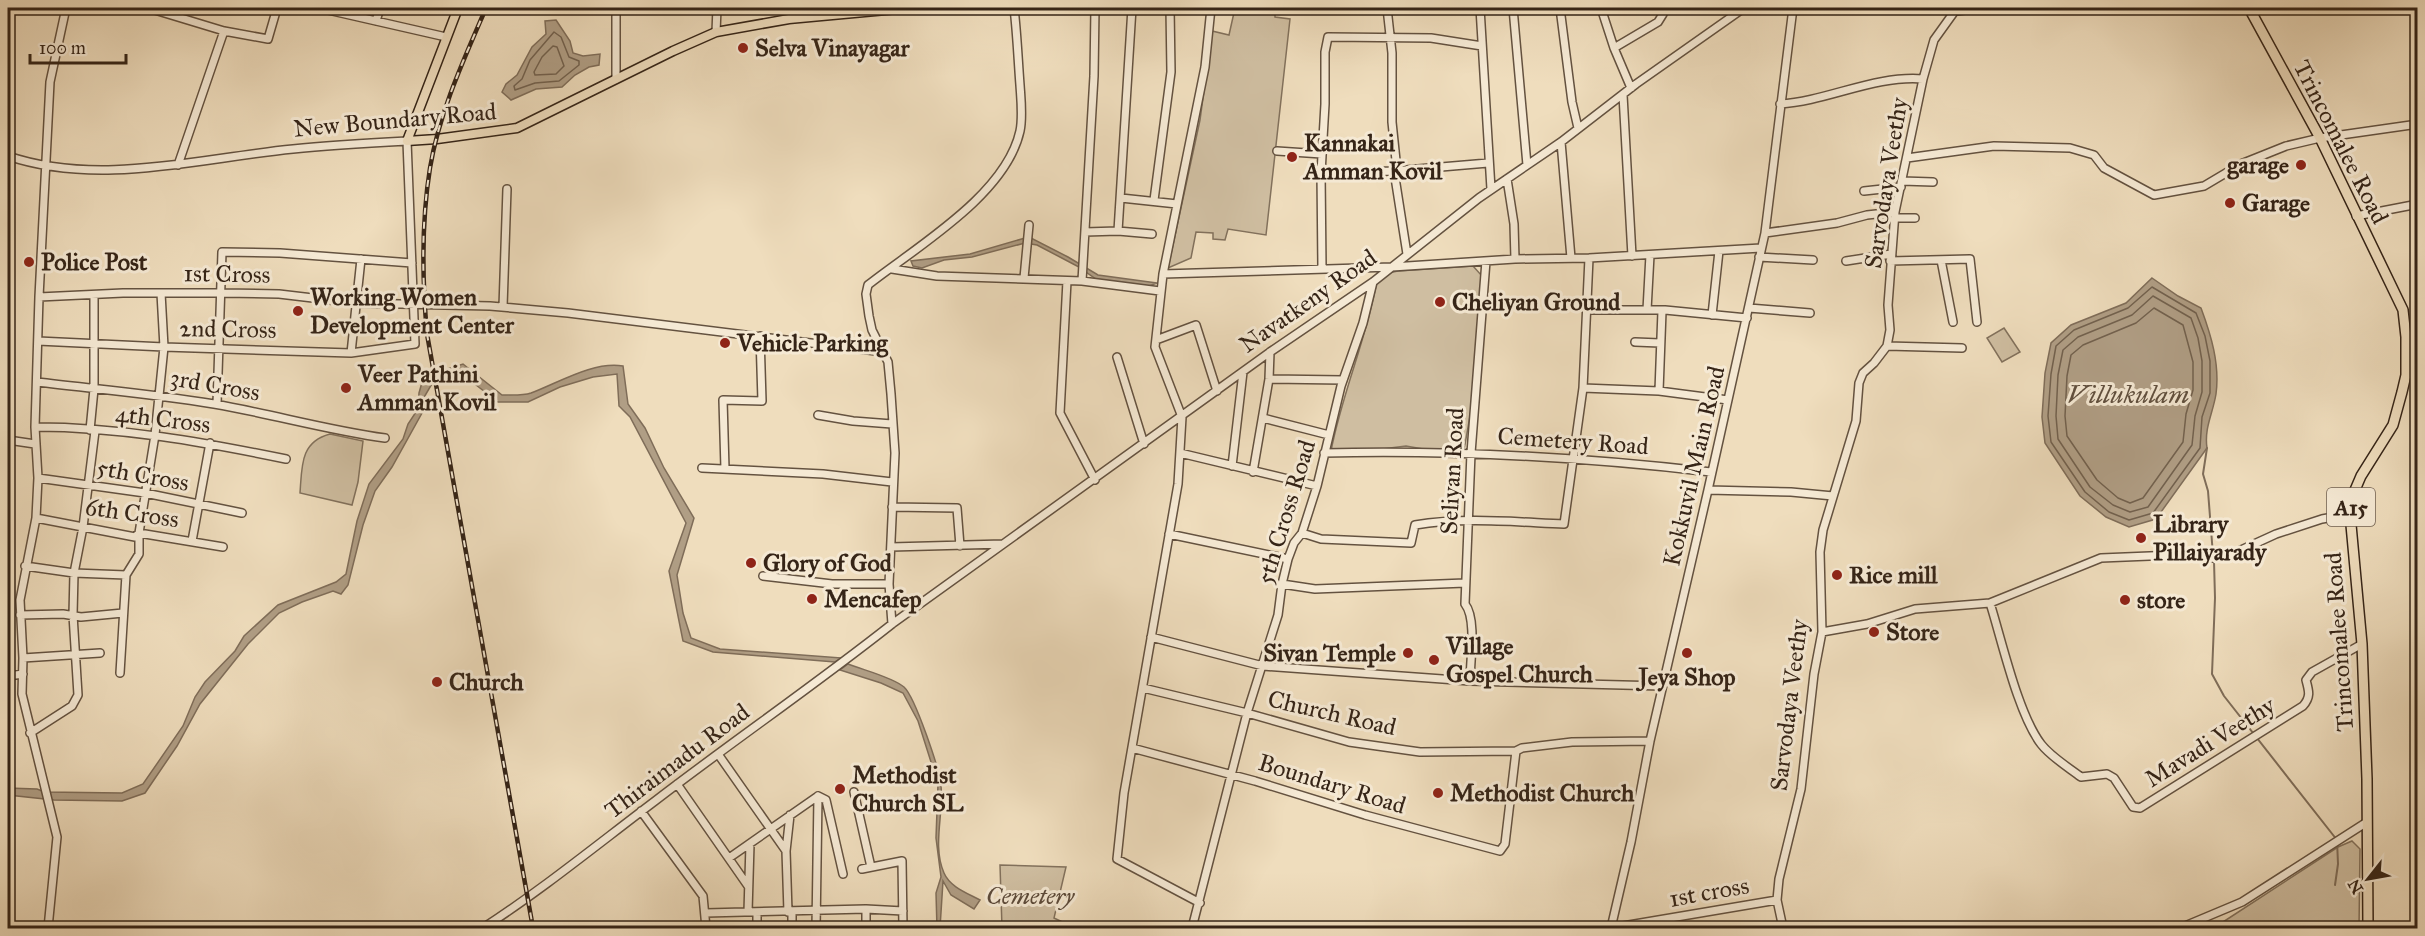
<svg xmlns="http://www.w3.org/2000/svg" width="2425" height="936" font-family="'IM FELL Great Primer',serif">
	<style>
		.green { fill: #cfbea1; stroke: #82715c; stroke-width: 1.5 }
		.water { fill: #b09e85; stroke: #7f6d59; stroke-width: 1.5 }
		.lines { fill: none; stroke-linecap: round; stroke-linejoin: round }
		.shore { stroke: #72614e; stroke-width: 1.5 }
		.stream { stroke: #7f6d59; stroke-width: 2 }
		.minor-casing { stroke: #645240; stroke-width: 10 }
		.major-casing { stroke: #352417; stroke-width: 11 }
		.highway-casing { stroke: #352417; stroke-width: 12 }
		.minor { stroke: #f5e9d4; stroke-width: 7 }
		.major { stroke: #efddbd; stroke-width: 8 }
		.highway { stroke: #efddbd; stroke-width: 9 }
		.rail-casing { stroke: #352417; stroke-width: 4.5 }
		.rail { stroke: #f5e9d4; stroke-width: 2; stroke-dasharray: 7; stroke-linecap: butt }
		.poi-dot { fill: #8f2418; stroke: #f5e9d4; stroke-width: 2 }
		.labels { text-anchor: middle; dominant-baseline: central; stroke-width: 6; stroke-linejoin: round; paint-order: stroke }
		.shield { fill: #f5e9d4; stroke: #6f5f50; stroke-width: 1.5 }
		.shield-label { font-size: 22px; font-weight: bold; fill: #352417 }
		.poi-label { font-size: 24px; font-weight: bold; fill: #352417; stroke: #f5e9d4; text-anchor: start }
		.street-label { font-size: 24px; fill: #352417; stroke: #f5e9d4 }
		.park-label { font-size: 24px; font-style: italic; fill: #5c4a3a; stroke: #f5e9d4 }
		.water-label { font-size: 26px; font-style: italic; fill: #604f3e; stroke: #f5e9d4 }
	</style>
	<rect width="100%" height="100%" fill="#efddbd"/>
	<filter id="stains"><feTurbulence type="fractalNoise" baseFrequency=".00333" numOctaves="4"/><feColorMatrix values="0 0 0 0 .2 0 0 0 0 .09 0 0 0 0 .02 0 0 0 .5 -.17"/></filter>
	<radialGradient id="worn" r=".72"><stop offset=".6" stop-color="#630" stop-opacity="0"/><stop offset="1" stop-color="#630" stop-opacity=".3"/></radialGradient>
	<path class="green" d="M 1235,8 L 1275,8 L 1275,17 L 1290,19 L 1266,235 L 1228,229 L 1225,240 L 1213,239 L 1213,233 L 1196,232 L 1191,258 L 1168,268 L 1200,120 L 1212,31 L 1229,35 Z
		M 1473,266 L 1482,276 L 1480,359 L 1463,456 L 1406,446 L 1366,451 L 1331,451 C 1342,393 1367,338 1377,280 L 1388,273 L 1398,271 Z
		M 2004,328 L 2020,352 L 2002,362 L 1987,338 Z
		M 330,434 L 363,441 L 358,482 L 352,505 L 300,493 C 302,466 300,442 330,434 Z
		M 2352,841 L 2360,849 L 2359,928 L 2209,928 L 2223,922 L 2338,847 Z
		M 1000,865 L 1066,867 L 1054,918 L 1075,928 L 1002,928 Z"/>
	<path class="water" d="M 556,20 L 570,41 L 573,53 L 583,56 L 600,54 L 599,65 L 589,67 L 575,75 L 562,87 L 536,89 L 511,100 L 502,92 L 506,84 L 517,75 L 532,47 L 546,34 L 545,21 Z
		M 1025,238 L 1031,238 L 1068,257 L 1098,275 L 1157,283 L 1149,286 L 1096,279 L 1077,266 L 1037,245 L 1025,243 L 972,257 L 944,260 L 922,268 L 913,266 L 911,261 L 970,254 Z
		M 2152,278 L 2178,296 L 2201,308 C 2211,335 2220,364 2216,394 C 2213,413 2204,428 2207,448 L 2156,519 L 2129,527 L 2106,517 L 2080,496 L 2045,443 L 2042,417 L 2045,373 L 2051,343 L 2071,325 L 2126,303 Z
		M 463,364 L 502,395 C 511,395 522,396 531,393 C 558,383 593,361 623,366 L 628,404 L 645,428 L 664,468 L 694,518 L 677,575 L 683,613 L 691,638 L 720,649 L 842,658 L 835,662 L 713,652 L 683,641 L 669,571 L 686,523 L 630,417 L 619,406 L 617,374 L 593,377 L 560,387 L 528,402 L 498,402 L 458,371 L 445,375 L 444,370 Z
		M 427,375 L 432,375 L 433,382 L 423,399 L 422,413 L 392,467 L 375,491 L 363,525 L 348,585 L 341,594 L 333,591 L 302,602 L 279,613 L 248,644 L 200,704 L 177,746 L 145,793 L 122,801 L 54,800 L 8,795 L 8,788 L 37,789 L 45,792 L 122,793 L 143,784 L 183,726 L 195,697 L 205,682 L 235,651 L 244,636 L 278,605 L 336,582 L 346,574 L 357,521 L 369,484 L 403,439 L 408,424 L 418,409 L 419,393 L 423,379 Z
		M 848,664 C 863,670 892,677 904,687 C 915,697 940,770 941,786 C 944,813 932,846 944,873 C 950,887 967,893 980,900 L 974,909 L 951,895 L 943,881 L 940,928 L 937,928 L 936,893 L 941,877 L 936,838 L 938,784 L 918,721 L 903,693 L 881,683 L 840,670 Z"/>
	<g class="lines">
		<path class="shore" d="M 554,32 L 561,37 L 569,57 L 579,61 L 579,65 L 559,81 L 535,83 L 515,90 L 514,86 L 522,79 L 530,60 Z
			M 553,46 L 557,47 L 564,66 L 556,74 L 535,75 L 534,72 L 542,57 Z
			M 2152,287 L 2196,313 L 2205,336 L 2210,361 L 2210,393 L 2202,417 L 2200,448 L 2153,513 L 2129,520 L 2109,512 L 2085,492 L 2051,442 L 2048,416 L 2051,374 L 2056,346 L 2074,330 L 2128,308 Z
			M 2153,296 L 2191,318 L 2198,338 L 2202,361 L 2202,392 L 2195,416 L 2192,445 L 2148,507 L 2130,512 L 2113,505 L 2090,487 L 2058,439 L 2056,416 L 2058,375 L 2063,350 L 2078,337 L 2132,315 Z
			M 2154,308 L 2183,325 L 2193,362 L 2193,390 L 2186,414 L 2183,442 L 2143,498 L 2130,503 L 2118,498 L 2097,480 L 2067,436 L 2065,416 L 2067,376 L 2071,355 L 2083,345 L 2136,323 Z"/>
		<path class="stream" d="M 2207,448 L 2203,474 L 2208,491 L 2213,555
			M 2214,561 L 2215,598 L 2212,674 L 2224,696 L 2337,840 L 2338,864 L 2335,885"/>
		<defs>
			<path id="minor" d="M 148,8 L 224,31 L 268,39 L 277,8
				M 319,8 L 446,37
				M 616,8 L 616,79
				M 1387,8 L 1392,53 L 1392,122 L 1397,170
				M 1480,8 L 1491,189
				M 1513,8 L 1527,165
				M 1560,8 L 1572,102 L 1578,128
				M 1601,8 L 1614,48 L 1631,88
				M 1956,11 L 1983,8
				M 376,21 L 380,8
				M 716,32 L 717,8
				M 1614,48 L 1658,22 L 1663,14 L 1659,8
				M 1623,95 L 1632,256
				M 1780,104 C 1828,101 1874,75 1923,79
				M 1561,142 L 1571,258
				M 1277,151 L 1322,154
				M 8,156 C 99,187 200,158 293,149 C 331,145 369,143 407,141 L 415,344 L 351,353 L 164,347 L 38,341
				M 1907,158 L 1994,146 L 2070,148 L 2094,155 L 2104,168 L 2154,195 L 2204,186 L 2241,164 L 2286,146 L 2320,138 L 2418,124
				M 178,165 L 224,31
				M 1394,171 L 1407,254
				M 1321,173 L 1325,104 L 1325,52 L 1328,37 L 1431,38 L 1482,46
				M 1507,179 L 1514,224 L 1515,259
				M 1902,181 L 1933,182
				M 1864,191 L 1901,187
				M 1121,198 L 1177,204
				M 1154,200 L 1171,72 L 1170,8
				M 2356,216 L 2418,204
				M 1895,218 L 1915,218
				M 1118,231 L 1132,8
				M 1085,232 L 1118,231 L 1152,234
				M 1765,233 L 1837,223 L 1867,215 L 1895,212
				M 1759,257 L 1813,260
				M 1941,260 L 1953,322
				M 1846,261 L 1891,254
				M 1890,261 L 1970,259 L 1977,322
				M 1322,268 L 1321,173 L 1394,171 L 1488,163
				M 892,269 L 937,276 L 1082,281 L 1160,291
				M 1163,274 L 1392,267 L 1515,259 L 1589,258 L 1761,248
				M 1024,278 L 1029,225
				M 1067,281 L 1060,413 L 1095,480
				M 1082,281 L 1094,76 L 1095,8
				M 39,297 L 123,293 L 222,293 L 279,294 L 355,303 L 490,306 L 568,313 L 884,352
				M 503,307 L 507,189
				M 1749,308 L 1810,313
				M 1588,310 L 1665,310 L 1747,318
				M 1647,310 L 1650,255
				M 1712,315 L 1719,251
				M 1156,340 L 1196,325 L 1217,391
				M 1635,342 L 1660,343
				M 1887,346 L 1962,348
				M 351,353 L 361,259
				M 1117,357 L 1144,444
				M 1269,379 L 1343,380
				M 37,382 C 96,389 155,394 214,404 C 272,414 327,430 385,438
				M 1583,388 L 1659,391 L 1728,400
				M 1659,391 L 1662,311
				M 217,404 L 222,252 L 280,253 L 412,263
				M 818,415 L 853,421 L 892,424
				M 1263,418 L 1329,435
				M 35,427 C 120,427 203,442 286,459
				M 90,430 L 94,389 L 94,295
				M 8,440 L 35,444
				M 1180,453 L 1317,486
				M 1324,453 C 1453,450 1583,457 1711,472
				M 1232,466 L 1243,372
				M 702,468 L 823,474 L 892,482
				M 725,469 L 723,400 L 762,401 L 760,336
				M 1253,472 L 1269,379 L 1270,352
				M 38,478 L 145,493 L 242,513
				M 1708,490 L 1791,492 L 1833,496
				M 892,507 L 957,508 L 960,546
				M 36,518 L 135,537 L 139,533 L 223,547
				M 1302,533 L 1321,539 L 1411,543 L 1415,525 C 1463,517 1515,522 1564,524 L 1583,388 L 1589,258
				M 1169,534 L 1288,559
				M 192,541 L 210,443
				M 891,547 L 1003,544
				M 25,566 L 74,573 L 126,575
				M 763,576 L 832,584 L 889,584
				M 1282,584 L 1315,589 L 1465,583
				M 1990,603 C 2002,641 2018,714 2041,744 C 2051,757 2068,767 2081,777 L 2107,774 L 2114,778 L 2133,807 L 2140,808 L 2303,706 C 2311,697 2309,691 2306,680 L 2312,672 L 2362,644
				M 20,615 L 63,614 L 81,617 L 123,613
				M 892,624 L 889,584 L 895,453 L 891,394 L 888,362 L 872,330 L 869,316 L 866,294 L 868,285 C 916,247 1006,195 1020,131 C 1023,117 1021,100 1020,85 C 1018,59 1017,33 1014,8
				M 1822,632 L 1867,624 L 1915,609 L 1990,603 L 2101,558 L 2174,555 L 2214,558 L 2230,555 L 2276,534 L 2322,519 L 2350,514
				M 1151,637 L 1263,666 L 1470,681 L 1662,686
				M 23,658 L 100,653
				M 120,673 L 126,575 L 139,554 L 139,533 L 155,435 L 164,347 L 161,293
				M 8,676 L 23,674
				M 1470,681 C 1470,662 1477,619 1465,604 L 1471,453 L 1486,261
				M 1143,688 L 1247,713 L 1349,742 L 1420,752 L 1516,751
				M 30,733 L 72,706 L 78,695 L 73,615 L 74,573 L 83,527 L 95,431
				M 1132,748 L 1255,781 L 1365,815 L 1500,851 L 1505,844 L 1516,751 L 1522,748 L 1572,742 L 1650,741
				M 718,754 L 786,851 L 788,912
				M 677,784 L 748,886
				M 854,792 L 871,867
				M 818,796 L 826,800 L 843,874
				M 641,811 L 703,896 L 706,928
				M 786,851 L 790,815
				M 729,858 L 818,796
				M 862,869 L 902,861 L 903,928
				M 1200,903 L 1117,859 L 1124,793 L 1178,484 L 1182,417 L 1155,347 L 1163,274 L 1205,67 L 1211,8
				M 866,909 L 866,928
				M 792,911 L 792,928
				M 748,912 L 750,844
				M 757,912 L 757,928
				M 706,913 L 866,909 L 903,911
				M 48,928 L 57,837 L 22,694 L 23,658 L 20,600 L 36,518 L 38,478 L 35,427 L 39,297 L 50,82 L 66,8
				M 483,928 C 543,889 598,844 655,801 C 733,741 815,685 892,624 L 1270,352 L 1373,282 L 1479,198 L 1561,142 L 1636,84 L 1744,8
				M 816,928 L 818,796
				M 1192,928 L 1247,713 L 1278,615 L 1282,584 L 1288,559 L 1294,543 L 1302,533 L 1317,486 L 1341,386 L 1363,323 L 1373,282
				M 1611,928 L 1631,842 L 1650,741 L 1708,490 L 1765,233 L 1793,8
				M 1611,928 L 1777,900
				M 1783,928 L 1777,900 L 1779,879 L 1801,789 L 1814,674 L 1822,632 L 1820,552 L 1823,530 L 1856,421 L 1859,383 L 1863,373 L 1874,363 L 1887,346 L 1890,330 L 1888,305 L 1895,212 L 1923,79 L 1934,40 L 1957,8
				M 2180,928 L 2242,902 L 2367,822"/>
			<path id="major" d="M 458,8 L 407,141 L 437,139 L 517,128 L 673,51 L 716,32 L 789,19 L 908,8"/>
			<path id="highway" d="M 2249,8 L 2320,138 L 2403,310 L 2406,337 L 2406,375 L 2402,392 L 2393,425 L 2361,476 L 2352,497 L 2350,514 L 2362,644 L 2367,779 L 2368,928"/>
		</defs>
		<use href="#minor" class="minor-casing"/>
		<use href="#major" class="major-casing"/>
		<use href="#highway" class="highway-casing"/>
		<use href="#minor" class="minor"/>
		<use href="#major" class="major"/>
		<use href="#highway" class="highway"/>
		<defs>
			<path id="rail" d="M 486,8 C 464,59 439,113 430,168 C 421,224 422,278 427,334 L 533,928"/>
		</defs>
		<use href="#rail" class="rail-casing"/>
		<use href="#rail" class="rail"/>
	</g>
	<g class="poi-dot">
		<circle cx="743" cy="48" r="6"/>
		<circle cx="1292" cy="157" r="6"/>
		<circle cx="2301" cy="165" r="6"/>
		<circle cx="2230" cy="203" r="6"/>
		<circle cx="29" cy="262" r="6"/>
		<circle cx="1440" cy="302" r="6"/>
		<circle cx="298" cy="311" r="6"/>
		<circle cx="725" cy="343" r="6"/>
		<circle cx="346" cy="388" r="6"/>
		<circle cx="2141" cy="538" r="6"/>
		<circle cx="751" cy="563" r="6"/>
		<circle cx="1837" cy="575" r="6"/>
		<circle cx="812" cy="599" r="6"/>
		<circle cx="2125" cy="600" r="6"/>
		<circle cx="1874" cy="632" r="6"/>
		<circle cx="1408" cy="653" r="6"/>
		<circle cx="1687" cy="653" r="6"/>
		<circle cx="1434" cy="660" r="6"/>
		<circle cx="437" cy="682" r="6"/>
		<circle cx="840" cy="789" r="6"/>
		<circle cx="1438" cy="793" r="6"/>
	</g>
	<g class="labels">
		<rect class="shield" x="2327" y="488" width="48" height="38" rx="4.5"/>
		<g class="shield-label">
			<text x="2351" y="507">A15</text>
		</g>
		<g class="poi-label">
			<text x="755" y="48">Selva Vinayagar</text>
			<text x="1304" y="143">Kannakai<tspan x="1304" dy="28">Amman Kovil</tspan></text>
			<text x="2289" y="165" text-anchor="end">garage</text>
			<text x="2242" y="203">Garage</text>
			<text x="41" y="262">Police Post</text>
			<text x="310" y="297">Working Women<tspan x="310" dy="28">Development Center</tspan></text>
			<text x="1452" y="302">Cheliyan Ground</text>
			<text x="737" y="343">Vehicle Parking</text>
			<text x="358" y="374">Veer Pathini<tspan x="358" dy="28">Amman Kovil</tspan></text>
			<text x="2153" y="524">Library<tspan x="2153" dy="28">Pillaiyarady</tspan></text>
			<text x="763" y="563">Glory of God</text>
			<text x="1849" y="575">Rice mill</text>
			<text x="824" y="599">Mencafep</text>
			<text x="2137" y="600">store</text>
			<text x="1886" y="632">Store</text>
			<text x="1446" y="646">Village<tspan x="1446" dy="28">Gospel Church</tspan></text>
			<text x="1396" y="653" text-anchor="end">Sivan Temple</text>
			<text x="1687" y="677" text-anchor="middle">Jeya Shop</text>
			<text x="449" y="682">Church</text>
			<text x="852" y="775">Methodist<tspan x="852" dy="28">Church SL</tspan></text>
			<text x="1450" y="793">Methodist Church</text>
		</g>
		<g class="street-label">
			<text transform="translate(395 120) rotate(-5)">New Boundary Road</text>
			<text transform="translate(2341 142) rotate(63)">Trincomalee Road</text>
			<text transform="translate(1886 183) rotate(-81)">Sarvodaya Veethy</text>
			<text transform="translate(227 274) rotate(1)">1st Cross</text>
			<text transform="translate(1308 301) rotate(-35)">Navatkeny Road</text>
			<text transform="translate(228 329) rotate(1)">2nd Cross</text>
			<text transform="translate(215 385) rotate(10)">3rd Cross</text>
			<text transform="translate(163 419) rotate(7)">4th Cross</text>
			<text transform="translate(1573 441) rotate(4)">Cemetery Road</text>
			<text transform="translate(1694 466) rotate(-77)">Kokkuvil Main Road</text>
			<text transform="translate(1452 471) rotate(-87)">Seliyan Road</text>
			<text transform="translate(143 475) rotate(10)">5th Cross</text>
			<text transform="translate(1286 512) rotate(-73)">5th Cross Road</text>
			<text transform="translate(132 513) rotate(8)">6th Cross</text>
			<text transform="translate(2339 642) rotate(-94)">Trincomalee Road</text>
			<text transform="translate(1789 705) rotate(-83)">Sarvodaya Veethy</text>
			<text transform="translate(1332 713) rotate(13)">Church Road</text>
			<text transform="translate(2210 742) rotate(-32)">Mavadi Veethy</text>
			<text transform="translate(677 761) rotate(-37)">Thiraimadu Road</text>
			<text transform="translate(1332 784) rotate(17)">Boundary Road</text>
			<text transform="translate(1709 892) rotate(-10)">1st cross</text>
		</g>
		<g class="park-label">
			<text x="1030" y="896">Cemetery</text>
		</g>
		<g class="water-label">
			<text x="2128" y="394">Villukulam</text>
		</g>
	</g>
	<rect width="2425" height="936" fill="none" stroke="#efddbd" stroke-width="30"/>
	<rect x="9" y="9" width="2407" height="918" fill="none" stroke="#352417" stroke-width="3"/>
	<rect x="15" y="15" width="2395" height="906" fill="none" stroke="#352417" stroke-width="1.5"/>
	<g transform="translate(2368 879) rotate(239)" stroke="#f5e9d4" stroke-width="4.5" paint-order="stroke">
	<path d="M0-4.5L10 22L0 15L-10 22Z" fill="#352417"/>
	<text y="-9" font-size="16" font-weight="bold" text-anchor="middle" fill="#352417">N</text>
	</g>
	<path d="M30 54v9h96v-9" fill="none" stroke="#352417" stroke-width="3"/>
	<text x="39" y="54" font-size="18" fill="#352417" stroke="#f5e9d4" stroke-width="4.5" paint-order="stroke">100 m</text>
	<rect width="100%" height="100%" filter="url(#stains)"/>
	<rect width="100%" height="100%" fill="url(#worn)"/>
</svg>
